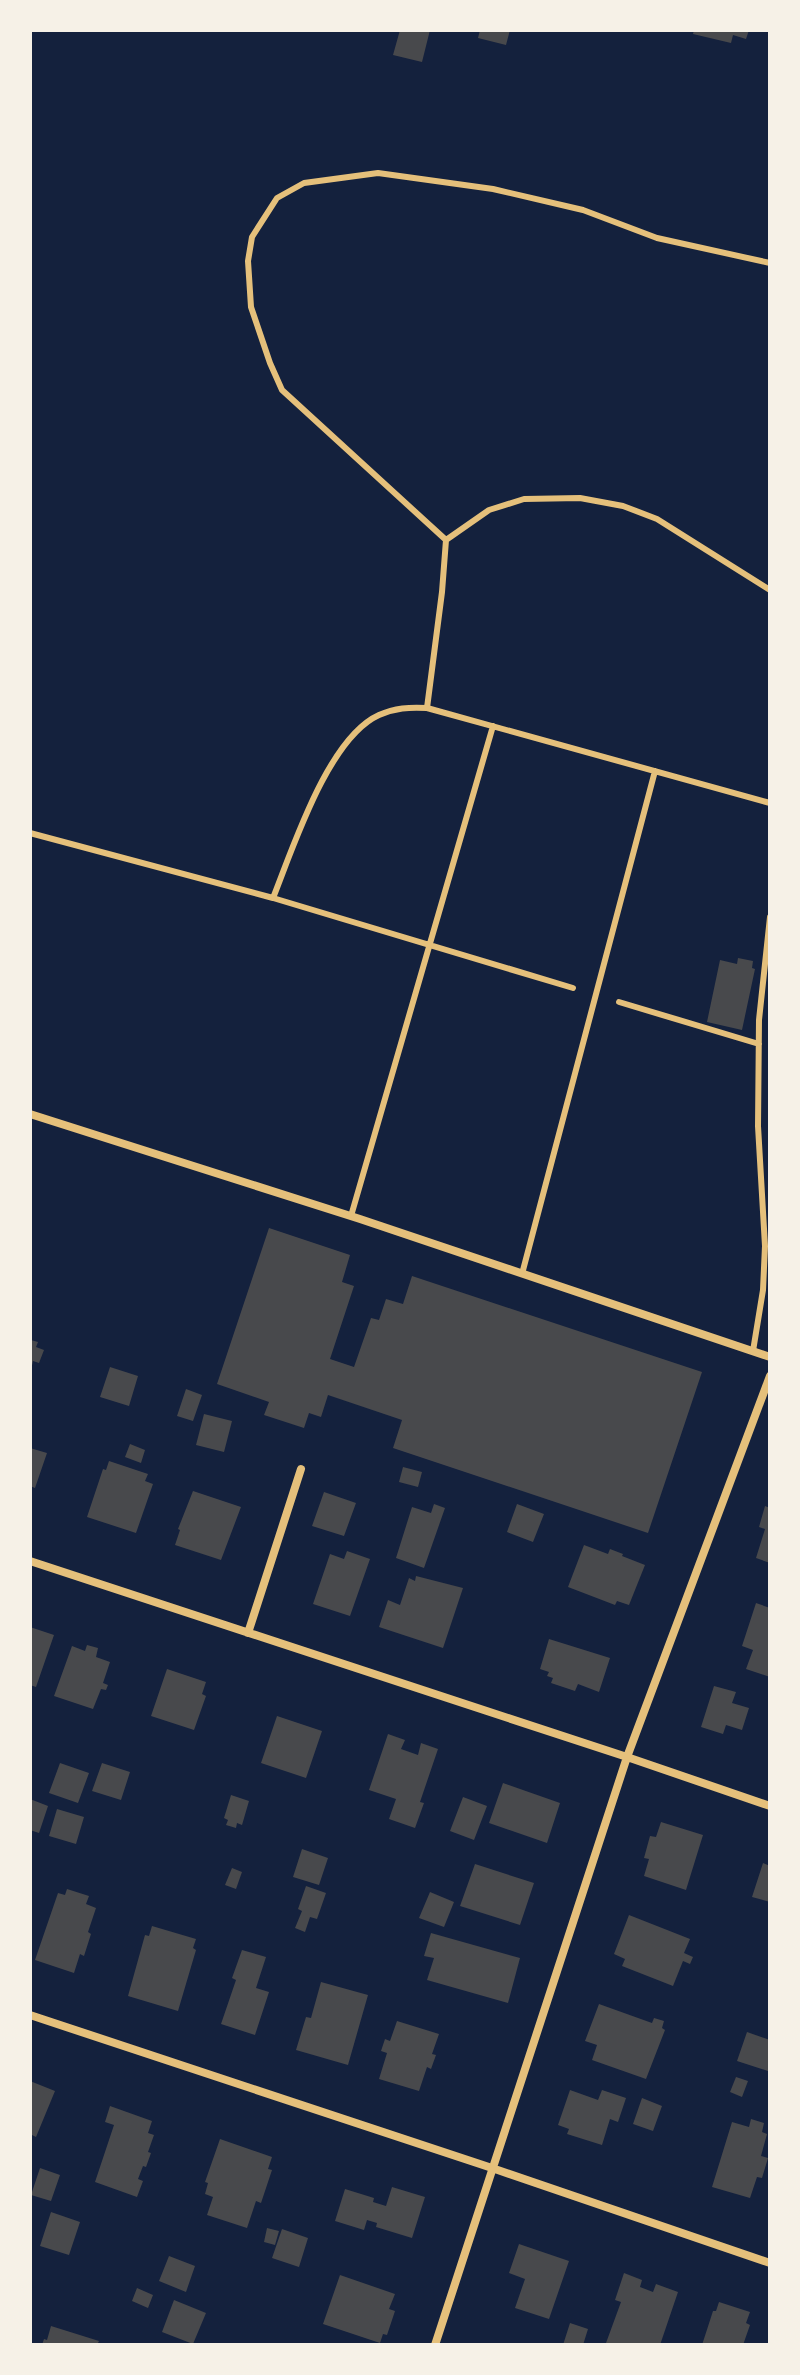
<svg xmlns="http://www.w3.org/2000/svg" width="800" height="2375" font-family="'Archivo Narrow',sans-serif">
	<style>
		.building { fill: #48494c }
		.lines { fill: none; stroke-linecap: round; stroke-linejoin: round }
		.service { stroke: #e5c07b; stroke-width: 6 }
		.minor { stroke: #e5c07b; stroke-width: 8 }
	</style>
	<rect width="100%" height="100%" fill="#14213d"/>
	<path class="building" d="M 400,30 L 430,30 L 422,62 L 393,55 Z
		M 480,30 L 510,30 L 506,45 L 478,38 Z
		M 694,30 L 749,30 L 746,39 L 733,35 L 731,43 L 693,34 Z
		M 738,958 L 753,961 L 752,968 L 755,969 L 742,1030 L 707,1022 L 720,960 L 737,964 Z
		M 269,1228 L 350,1255 L 342,1282 L 354,1286 L 330,1359 L 354,1367 L 371,1318 L 379,1320 L 386,1299 L 403,1304 L 412,1276 L 702,1372 L 648,1533 L 393,1448 L 402,1420 L 328,1395 L 321,1417 L 309,1413 L 304,1428 L 264,1415 L 269,1402 L 217,1384 Z
		M 31,1340 L 38,1342 L 36,1347 L 44,1350 L 39,1363 L 33,1361 L 31,1370 Z
		M 110,1367 L 138,1376 L 129,1406 L 100,1397 Z
		M 186,1389 L 202,1395 L 193,1421 L 177,1416 Z
		M 204,1414 L 232,1421 L 224,1452 L 196,1445 Z
		M 130,1444 L 145,1450 L 141,1463 L 125,1457 Z
		M 30,1448 L 47,1453 L 35,1488 L 30,1486 Z
		M 109,1461 L 148,1474 L 145,1481 L 153,1484 L 136,1533 L 87,1517 L 103,1469 L 106,1470 Z
		M 403,1467 L 422,1472 L 418,1487 L 399,1482 Z
		M 193,1491 L 241,1507 L 221,1560 L 175,1545 L 180,1530 L 178,1529 Z
		M 324,1492 L 356,1503 L 344,1536 L 312,1526 Z
		M 434,1504 L 445,1508 L 424,1568 L 396,1558 L 412,1507 L 431,1513 Z
		M 517,1504 L 544,1514 L 533,1542 L 507,1532 Z
		M 765,1506 L 770,1508 L 770,1563 L 756,1558 L 765,1529 L 759,1527 Z
		M 584,1545 L 608,1554 L 610,1549 L 623,1554 L 622,1556 L 645,1565 L 629,1605 L 617,1601 L 615,1605 L 568,1587 Z
		M 347,1551 L 370,1559 L 350,1616 L 313,1604 L 330,1554 L 344,1559 Z
		M 416,1576 L 463,1588 L 443,1648 L 379,1627 L 388,1600 L 400,1605 L 409,1578 L 415,1581 Z
		M 756,1603 L 770,1608 L 770,1677 L 746,1669 L 753,1650 L 742,1646 Z
		M 30,1627 L 54,1635 L 36,1687 L 30,1685 Z
		M 549,1639 L 610,1658 L 599,1692 L 578,1684 L 575,1691 L 551,1683 L 553,1678 L 547,1676 L 549,1672 L 540,1669 Z
		M 87,1645 L 98,1648 L 96,1657 L 110,1662 L 103,1683 L 108,1685 L 106,1690 L 101,1689 L 93,1709 L 54,1696 L 72,1646 L 85,1651 Z
		M 167,1669 L 206,1682 L 202,1694 L 206,1696 L 194,1730 L 151,1716 Z
		M 714,1686 L 736,1692 L 732,1703 L 749,1708 L 742,1730 L 726,1725 L 723,1734 L 701,1727 Z
		M 277,1716 L 322,1731 L 306,1778 L 261,1763 Z
		M 388,1734 L 405,1740 L 401,1749 L 418,1755 L 421,1743 L 438,1749 L 420,1802 L 424,1803 L 415,1828 L 389,1819 L 396,1799 L 369,1790 Z
		M 60,1763 L 89,1773 L 78,1803 L 49,1793 Z
		M 102,1763 L 130,1772 L 121,1800 L 92,1791 Z
		M 503,1783 L 560,1803 L 547,1843 L 489,1823 Z
		M 231,1795 L 249,1801 L 242,1825 L 237,1823 L 236,1828 L 226,1825 L 228,1820 L 224,1818 Z
		M 463,1797 L 487,1806 L 474,1840 L 450,1831 Z
		M 30,1799 L 48,1806 L 39,1833 L 30,1830 Z
		M 57,1809 L 84,1817 L 76,1844 L 49,1836 Z
		M 661,1822 L 703,1835 L 686,1890 L 644,1876 L 649,1859 L 644,1858 L 650,1836 L 656,1837 Z
		M 302,1849 L 328,1858 L 319,1885 L 293,1877 Z
		M 763,1863 L 770,1866 L 770,1902 L 752,1897 Z
		M 475,1864 L 534,1883 L 520,1925 L 460,1906 Z
		M 232,1868 L 242,1872 L 236,1889 L 225,1885 Z
		M 306,1886 L 326,1893 L 317,1919 L 310,1917 L 305,1932 L 295,1928 L 302,1911 L 298,1909 Z
		M 67,1889 L 89,1896 L 86,1904 L 96,1908 L 88,1932 L 91,1934 L 84,1956 L 80,1954 L 74,1973 L 35,1960 L 58,1893 L 65,1895 Z
		M 430,1892 L 454,1902 L 444,1927 L 419,1918 Z
		M 629,1915 L 690,1939 L 684,1953 L 693,1957 L 690,1964 L 683,1961 L 673,1986 L 622,1966 L 625,1959 L 614,1954 Z
		M 152,1926 L 196,1939 L 193,1948 L 196,1950 L 178,2011 L 128,1996 L 145,1935 L 149,1936 Z
		M 431,1933 L 520,1958 L 508,2003 L 427,1980 L 434,1958 L 424,1956 Z
		M 242,1950 L 266,1957 L 256,1988 L 269,1992 L 255,2035 L 221,2024 L 236,1980 L 232,1978 Z
		M 321,1982 L 368,1995 L 348,2065 L 296,2050 L 306,2017 L 311,2018 Z
		M 599,2004 L 652,2023 L 654,2018 L 664,2021 L 662,2028 L 665,2030 L 646,2079 L 592,2060 L 597,2045 L 585,2041 Z
		M 397,2021 L 439,2034 L 432,2054 L 436,2055 L 431,2069 L 427,2067 L 419,2091 L 379,2079 L 387,2053 L 381,2051 L 385,2039 L 390,2041 Z
		M 747,2032 L 770,2040 L 770,2064 L 768,2071 L 737,2061 Z
		M 736,2077 L 748,2081 L 742,2097 L 730,2092 Z
		M 30,2081 L 55,2091 L 36,2137 L 30,2134 Z
		M 570,2090 L 598,2100 L 602,2090 L 626,2098 L 618,2122 L 610,2119 L 602,2145 L 567,2134 L 569,2129 L 558,2125 Z
		M 642,2098 L 662,2106 L 653,2131 L 633,2124 Z
		M 110,2106 L 152,2121 L 148,2133 L 154,2135 L 148,2152 L 151,2153 L 146,2167 L 143,2166 L 138,2179 L 143,2181 L 137,2197 L 95,2182 L 114,2125 L 105,2122 Z
		M 751,2119 L 764,2123 L 762,2132 L 767,2134 L 761,2156 L 768,2158 L 762,2178 L 757,2177 L 750,2198 L 712,2187 L 732,2122 L 749,2127 Z
		M 220,2139 L 272,2157 L 268,2169 L 272,2170 L 261,2203 L 256,2201 L 247,2228 L 207,2215 L 213,2197 L 205,2194 L 208,2183 L 205,2182 Z
		M 40,2168 L 60,2175 L 51,2201 L 31,2195 Z
		M 392,2187 L 425,2197 L 412,2238 L 376,2227 L 377,2223 L 367,2220 L 364,2230 L 335,2221 L 345,2189 L 374,2198 L 373,2202 L 386,2206 Z
		M 51,2212 L 80,2222 L 69,2255 L 40,2246 Z
		M 267,2228 L 279,2231 L 275,2245 L 264,2242 Z
		M 282,2229 L 308,2238 L 299,2267 L 272,2258 Z
		M 519,2244 L 569,2261 L 549,2319 L 515,2308 L 525,2279 L 509,2273 Z
		M 169,2256 L 195,2266 L 186,2292 L 159,2281 Z
		M 624,2273 L 642,2280 L 640,2287 L 653,2292 L 656,2284 L 678,2292 L 660,2345 L 612,2345 L 606,2343 L 621,2302 L 615,2300 Z
		M 340,2275 L 395,2294 L 389,2309 L 395,2311 L 387,2335 L 383,2334 L 380,2343 L 323,2324 Z
		M 137,2288 L 153,2295 L 148,2308 L 132,2301 Z
		M 174,2300 L 206,2313 L 193,2344 L 162,2332 Z
		M 719,2302 L 750,2312 L 746,2323 L 750,2325 L 743,2345 L 702,2345 L 713,2311 L 716,2311 Z
		M 570,2323 L 588,2329 L 583,2345 L 563,2345 Z
		M 51,2326 L 99,2341 L 97,2345 L 42,2345 L 44,2339 L 47,2340 Z"/>
	<g class="lines">
		<path class="service" d="M 770,263 L 657,238 L 583,210 L 493,189 L 378,173 L 304,183 L 277,198 L 252,237 L 248,261 L 251,307 L 270,363 L 282,390 L 446,540 L 442,592 L 427,708 L 770,803
			M 446,540 L 489,510 L 524,499 L 580,498 L 623,506 L 657,519 L 770,590
			M 30,833 L 273,898 L 573,988
			M 273,898 C 293,848 328,738 379,715 C 395,708 409,707 427,708
			M 619,1002 L 759,1044
			M 351,1216 L 493,726
			M 522,1274 L 655,771
			M 753,1351 L 763,1290 L 765,1246 L 758,1126 L 759,1020 L 770,917"/>
		<path class="minor" d="M 30,1114 L 360,1219 L 770,1357
			M 30,1561 L 627,1757 L 770,1806
			M 248,1633 L 301,1469
			M 30,2015 L 492,2168 L 770,2263
			M 435,2345 L 627,1757 L 770,1376"/>
	</g>
	<rect width="800" height="2375" fill="none" stroke="#f6f1e7" stroke-width="64"/>
</svg>
